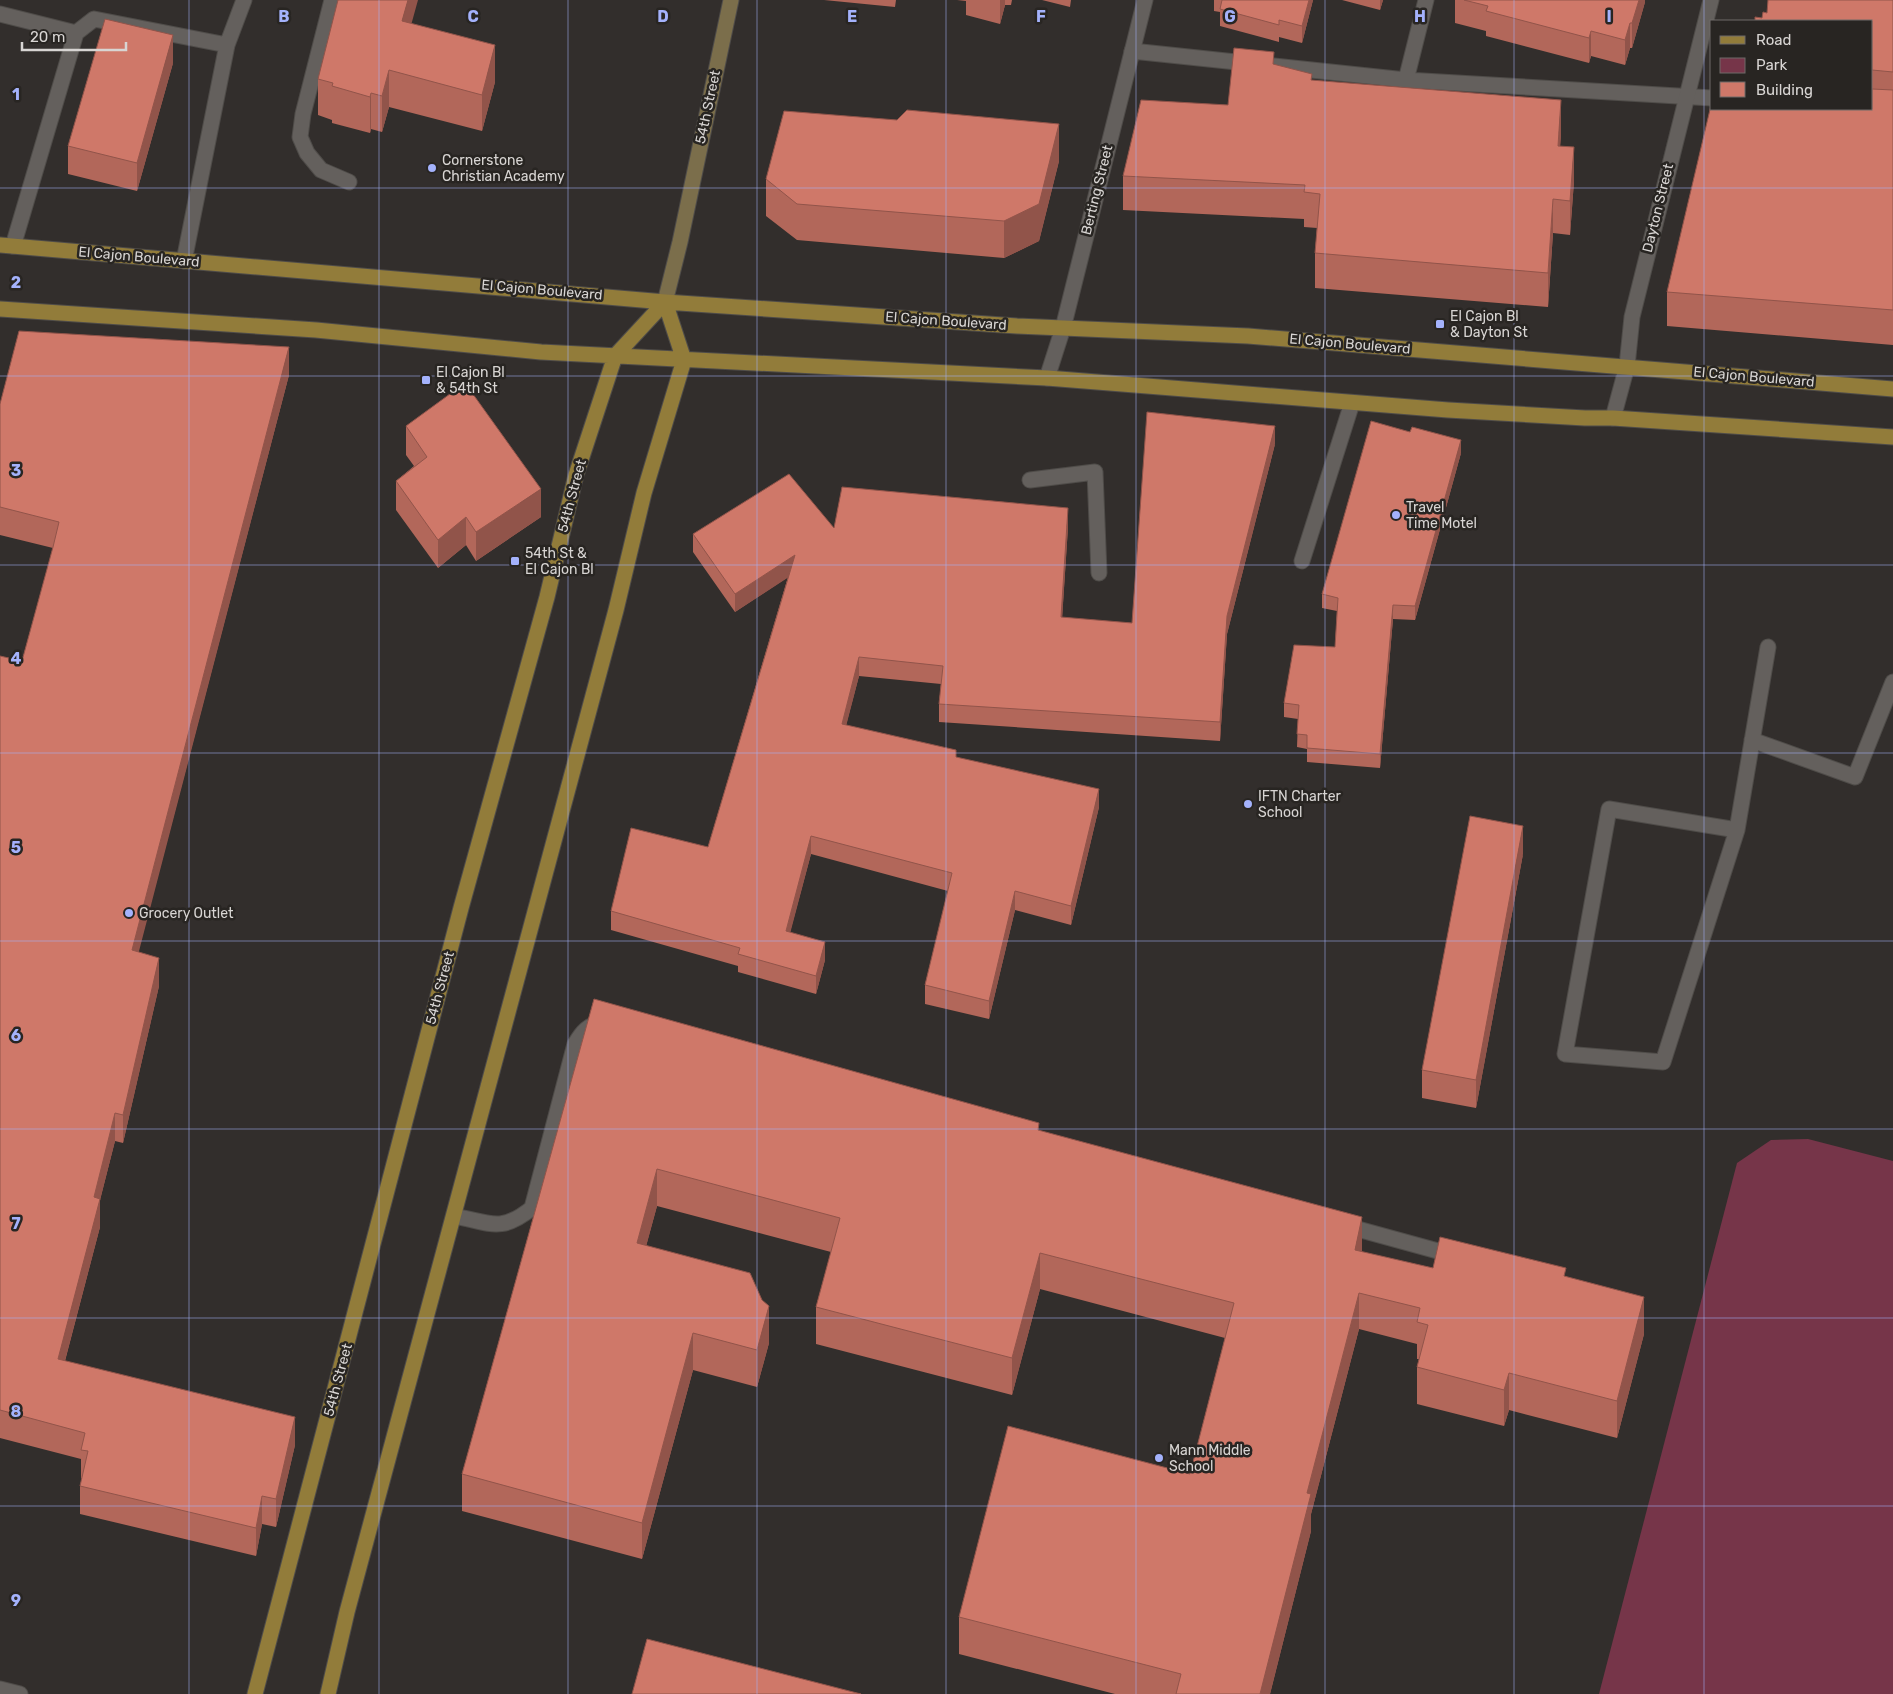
<svg xmlns="http://www.w3.org/2000/svg" width="1893" height="1694" font-family="Rubik,sans-serif">
	<style>
		.green { fill: #763549 }
		.lines { fill: none; stroke-linecap: round; stroke-linejoin: round }
		.lane-casing { stroke: #4f4c49; stroke-width: 17 }
		.street-casing { stroke: #4f4c49; stroke-width: 17 }
		.secondary-casing { stroke: #4f4c49; stroke-width: 17 }
		.primary-casing { stroke: #4f4c49; stroke-width: 17 }
		.lane { stroke: #64605d; stroke-width: 15 }
		.street { stroke: #64605d; stroke-width: 15 }
		.secondary { stroke: #7b6e4b; stroke-width: 15 }
		.primary { stroke: #927c3a; stroke-width: 15 }
		.wall { fill: #b2675a }
		.shaded-wall { fill: #91544a }
		.building { fill: #cf7869; stroke: #91544a }
		.grid { fill: none; stroke: #a4b2fc; stroke-width: 1; stroke-opacity: 0.55 }
		.poi-dot { fill: #a4b2fc; stroke: #282522; stroke-width: 2 }
		.labels { text-anchor: middle; dominant-baseline: central; stroke-width: 5; stroke-linejoin: round; paint-order: stroke }
		.street-label { font-size: 14px; fill: #d8d5d3; stroke: #282522 }
		.poi-label { font-size: 14px; fill: #d8d5d3; stroke: #282522; text-anchor: start }
		.grid-label { font-size: 16px; text-anchor: middle; font-weight: bold; fill: #a4b2fc; stroke: #282522; stroke-width: 5; stroke-linejoin: round; paint-order: stroke }
	</style>
	<rect width="100%" height="100%" fill="#322e2c"/>
	<path class="green" d="M 1808,1139 L 1893,1161 L 1893,1694 L 1599,1694 L 1737,1163 L 1771,1140 Z"/>
	<g class="lines">
		<defs>
			<path id="lane" d="M 332,0 L 303,114 L 300,137 L 307,153 L 321,170 L 349,182
				M 0,14 L 76,33
				M 227,45 L 244,0
				M 1132,51 L 1406,80 L 1712,98
				M 1406,80 L 1426,0
				M 13,246 L 76,33 L 94,19 L 227,45 L 184,261
				M 1030,480 L 1095,472 L 1099,573
				M 1302,561 L 1352,403
				M 1752,740 L 1855,777 L 1893,682
				M 1737,830 L 1609,809 L 1565,1054 L 1663,1062 L 1737,830 L 1768,647
				M 454,1216 C 491,1223 501,1233 532,1208 L 575,1044 C 582,1032 588,1024 603,1023
				M 1343,1225 L 1456,1256
				M 0,1689 L 20,1694"/>
			<path id="street" d="M 1047,378 L 1063,328 L 1145,0
				M 1613,418 L 1627,366 L 1632,317 L 1711,0"/>
			<path id="secondary" d="M 665,302 L 680,242 L 731,0"/>
			<path id="primary" d="M 0,245 L 665,302 L 1017,326 L 1248,336 L 1893,389
				M 0,309 L 316,330 L 541,352 L 1047,378 L 1448,410 L 1585,418 L 1613,418 L 1893,437
				M 255,1694 L 461,908 L 547,597 L 576,475 L 615,356 L 665,302
				M 328,1694 L 347,1612 L 616,610 L 644,493 L 684,360 L 665,302"/>
		</defs>
		<use href="#lane" class="lane-casing"/>
		<use href="#street" class="street-casing"/>
		<use href="#secondary" class="secondary-casing"/>
		<use href="#primary" class="primary-casing"/>
		<use href="#lane" class="lane"/>
		<use href="#street" class="street"/>
		<use href="#secondary" class="secondary"/>
		<use href="#primary" class="primary"/>
	</g>
	<path class="wall" d="M 824,0 L 896,0 L 895,7 Z
		M 957,0 L 1012,0 L 1011,5 L 1005,5 L 1000,24 L 966,15 L 966,1 Z
		M 1042,0 L 1071,0 L 1070,7 Z
		M 1214,0 L 1313,0 L 1302,43 L 1279,37 L 1279,42 L 1220,26 L 1220,12 L 1214,11 Z
		M 1342,0 L 1383,0 L 1380,10 Z
		M 1455,0 L 1645,0 L 1645,2 L 1632,48 L 1630,48 L 1625,65 L 1591,56 L 1589,63 L 1486,36 L 1486,31 L 1455,23 Z
		M 1893,0 L 1893,345 L 1667,326 L 1667,292 L 1872,109 L 1872,21 L 1762,18 L 1767,13 Z
		M 411,24 L 495,82 L 482,131 L 389,107 L 382,132 L 371,129 L 370,133 L 332,123 L 332,120 L 318,115 L 318,79 Z
		M 173,63 L 137,191 L 68,174 L 68,146 Z
		M 1274,65 L 1312,80 L 1561,134 L 1560,146 L 1574,181 L 1570,235 L 1553,233 L 1548,307 L 1315,288 L 1315,253 L 1317,228 L 1304,227 L 1304,219 L 1123,210 L 1123,176 L 1228,105 Z
		M 1059,161 L 1039,241 L 1004,258 L 797,240 L 766,216 L 766,179 Z
		M 289,375 L 138,952 L 159,986 L 123,1143 L 115,1141 L 100,1200 L 100,1227 L 65,1361 L 295,1445 L 276,1527 L 262,1524 L 256,1556 L 80,1514 L 80,1486 L 82,1478 L 81,1478 L 81,1459 L 0,1438 L 0,656 L 22,661 L 53,548 L 0,535 L 0,404 Z
		M 406,426 L 541,517 L 476,561 L 466,545 L 438,568 L 396,510 L 396,481 L 414,466 L 406,455 Z
		M 1275,444 L 1227,634 L 1220,741 L 939,722 L 939,704 L 941,684 L 859,676 L 846,725 L 956,757 L 1099,807 L 1071,925 L 1015,910 L 989,1019 L 925,1004 L 925,985 L 948,891 L 811,854 L 790,932 L 825,960 L 816,994 L 738,972 L 738,966 L 611,930 L 611,911 L 708,847 L 788,577 L 735,612 L 693,552 L 693,534 L 834,528 L 1068,527 L 1062,618 L 1132,623 Z
		M 1461,453 L 1415,620 L 1393,619 L 1380,768 L 1307,762 L 1307,749 L 1297,747 L 1298,719 L 1284,717 L 1284,703 L 1335,647 L 1337,611 L 1322,608 L 1322,594 Z
		M 1523,854 L 1476,1108 L 1422,1098 L 1422,1070 Z
		M 594,999 L 1039,1130 L 1362,1252 L 1433,1268 L 1566,1276 L 1644,1334 L 1617,1438 L 1509,1410 L 1504,1426 L 1417,1404 L 1417,1367 L 1419,1359 L 1417,1359 L 1417,1344 L 1359,1329 L 1311,1514 L 1311,1531 L 1270,1694 L 1115,1694 L 959,1654 L 959,1617 L 1190,1474 L 1225,1338 L 1040,1289 L 1012,1395 L 816,1344 L 816,1307 L 831,1252 L 657,1206 L 646,1246 L 769,1343 L 757,1387 L 693,1370 L 642,1559 L 462,1511 L 462,1474 Z"/>
	<path class="shaded-wall" d="M 408,0 L 418,0 L 402,58 L 402,21 Z
		M 1000,0 L 1005,0 L 1005,5 L 1000,24 Z
		M 1309,0 L 1313,0 L 1302,43 L 1302,26 Z
		M 1380,0 L 1383,0 L 1380,10 Z
		M 1639,0 L 1645,0 L 1645,2 L 1632,48 L 1632,23 Z
		M 1630,23 L 1630,48 L 1625,65 L 1625,40 Z
		M 1591,31 L 1591,56 L 1589,63 L 1589,38 Z
		M 173,35 L 173,63 L 137,191 L 137,163 Z
		M 495,45 L 495,82 L 482,131 L 482,95 Z
		M 389,70 L 389,107 L 382,132 L 382,96 Z
		M 371,93 L 371,129 L 370,133 L 370,97 Z
		M 1561,100 L 1561,134 L 1558,180 L 1558,146 Z
		M 1059,124 L 1059,161 L 1039,241 L 1004,258 L 1004,221 Z
		M 1574,147 L 1574,181 L 1570,235 L 1570,201 Z
		M 1553,199 L 1553,233 L 1548,307 L 1548,273 Z
		M 289,347 L 289,375 L 132,978 L 132,950 Z
		M 1275,426 L 1275,444 L 1227,634 L 1220,741 L 1220,722 L 1227,616 Z
		M 1461,440 L 1461,453 L 1415,620 L 1415,606 Z
		M 541,489 L 541,517 L 476,561 L 476,532 Z
		M 1068,508 L 1068,527 L 1061,636 L 1061,617 Z
		M 466,517 L 466,545 L 438,568 L 438,540 Z
		M 795,555 L 795,573 L 735,612 L 735,594 Z
		M 1393,605 L 1393,619 L 1380,768 L 1380,754 Z
		M 859,657 L 859,676 L 842,742 L 842,724 Z
		M 1099,789 L 1099,807 L 1071,925 L 1071,906 Z
		M 1523,826 L 1523,854 L 1476,1108 L 1476,1080 Z
		M 811,836 L 811,854 L 786,949 L 786,931 Z
		M 1015,891 L 1015,910 L 989,1019 L 989,1001 Z
		M 825,942 L 825,960 L 816,994 L 816,976 Z
		M 159,958 L 159,986 L 123,1143 L 123,1115 Z
		M 115,1113 L 115,1141 L 100,1200 L 100,1227 L 58,1387 L 58,1359 L 94,1197 Z
		M 657,1169 L 657,1206 L 637,1280 L 637,1243 Z
		M 1362,1217 L 1362,1254 L 1355,1250 Z
		M 1040,1253 L 1040,1289 L 1012,1395 L 1012,1358 Z
		M 1359,1293 L 1359,1329 L 1311,1514 L 1311,1531 L 1270,1694 L 1260,1694 L 1307,1493 Z
		M 1644,1297 L 1644,1334 L 1617,1438 L 1617,1401 Z
		M 769,1306 L 769,1343 L 757,1387 L 757,1350 Z
		M 693,1333 L 693,1370 L 642,1559 L 642,1523 Z
		M 1509,1373 L 1509,1410 L 1504,1426 L 1504,1390 Z
		M 295,1417 L 295,1445 L 276,1527 L 276,1499 Z
		M 262,1496 L 262,1524 L 256,1556 L 256,1528 Z"/>
	<path class="building" d="M 338,0 L 408,0 L 402,21 L 495,45 L 482,95 L 389,70 L 382,96 L 371,93 L 370,97 L 332,86 L 333,83 L 318,79 Z
		M 1222,0 L 1309,0 L 1302,26 L 1279,20 L 1279,25 L 1220,9 Z
		M 1464,0 L 1639,0 L 1632,23 L 1630,23 L 1625,40 L 1591,31 L 1589,38 L 1486,11 L 1488,6 Z
		M 1768,0 L 1893,0 L 1893,72 L 1872,70 L 1872,21 L 1755,21 L 1755,17 L 1762,18 L 1763,12 L 1767,13 Z
		M 105,19 L 173,35 L 137,163 L 68,146 Z
		M 1234,48 L 1274,52 L 1273,64 L 1312,74 L 1311,80 L 1561,100 L 1558,146 L 1574,147 L 1570,201 L 1553,199 L 1548,273 L 1315,253 L 1320,194 L 1304,192 L 1305,185 L 1123,176 L 1141,100 L 1228,105 Z
		M 1872,89 L 1893,90 L 1893,310 L 1667,292 L 1712,101 L 1712,109 L 1872,109 Z
		M 907,110 L 1059,124 L 1039,204 L 1004,221 L 797,204 L 766,179 L 784,111 L 897,120 Z
		M 19,331 L 289,347 L 132,950 L 159,958 L 123,1115 L 115,1113 L 94,1197 L 100,1199 L 58,1359 L 295,1417 L 276,1499 L 262,1496 L 256,1528 L 80,1486 L 88,1451 L 81,1450 L 85,1433 L 0,1410 L 0,656 L 22,661 L 53,547 L 59,522 L 0,507 L 0,404 Z
		M 465,383 L 541,489 L 476,532 L 466,517 L 438,540 L 396,481 L 427,457 L 406,426 Z
		M 1147,412 L 1275,426 L 1227,616 L 1220,722 L 939,704 L 943,666 L 859,657 L 842,724 L 956,750 L 956,757 L 1099,789 L 1071,906 L 1015,891 L 989,1001 L 925,985 L 952,873 L 811,836 L 786,931 L 825,942 L 816,976 L 738,954 L 740,948 L 611,911 L 631,828 L 708,847 L 795,555 L 735,594 L 693,534 L 789,474 L 834,528 L 842,487 L 1068,508 L 1061,617 L 1132,623 Z
		M 1371,421 L 1410,432 L 1412,427 L 1461,440 L 1415,606 L 1393,605 L 1380,754 L 1307,748 L 1307,735 L 1297,734 L 1299,705 L 1284,703 L 1294,645 L 1335,647 L 1338,598 L 1322,594 Z
		M 1470,816 L 1523,826 L 1476,1080 L 1422,1070 Z
		M 594,999 L 1039,1123 L 1038,1130 L 1362,1217 L 1355,1250 L 1433,1268 L 1440,1237 L 1566,1268 L 1564,1276 L 1644,1297 L 1617,1401 L 1509,1373 L 1504,1390 L 1417,1367 L 1428,1325 L 1417,1322 L 1420,1308 L 1359,1293 L 1307,1493 L 1311,1494 L 1260,1694 L 1176,1694 L 1181,1674 L 959,1617 L 1008,1426 L 1190,1474 L 1234,1303 L 1040,1253 L 1012,1358 L 816,1307 L 840,1218 L 657,1169 L 637,1243 L 750,1273 L 762,1300 L 769,1306 L 757,1350 L 693,1333 L 642,1523 L 462,1474 Z
		M 647,1639 L 861,1694 L 632,1694 Z"/>
	<path class="grid" d="M 189,0 L 189,1694M 379,0 L 379,1694M 568,0 L 568,1694M 757,0 L 757,1694M 946,0 L 946,1694M 1136,0 L 1136,1694M 1325,0 L 1325,1694M 1514,0 L 1514,1694M 1704,0 L 1704,1694M 0,188 L 1893,188M 0,376 L 1893,376M 0,565 L 1893,565M 0,753 L 1893,753M 0,941 L 1893,941M 0,1129 L 1893,1129M 0,1318 L 1893,1318M 0,1506 L 1893,1506"/>
	<g class="poi-dot">
		<circle cx="432" cy="168" r="5"/>
		<rect x="1435" y="319" width="10" height="10" rx="2.5"/>
		<rect x="421" y="375" width="10" height="10" rx="2.5"/>
		<circle cx="1396" cy="515" r="5"/>
		<rect x="510" y="556" width="10" height="10" rx="2.5"/>
		<circle cx="1248" cy="804" r="5"/>
		<circle cx="129" cy="913" r="5"/>
		<circle cx="1159" cy="1458" r="5"/>
	</g>
	<g class="labels">
		<g class="street-label">
			<text transform="translate(708 107) rotate(-78)">54th Street</text>
			<text transform="translate(1097 190) rotate(-76)">Berting Street</text>
			<text transform="translate(1658 208) rotate(-76)">Dayton Street</text>
			<text transform="translate(139 257) rotate(5)">El Cajon Boulevard</text>
			<text transform="translate(542 290) rotate(5)">El Cajon Boulevard</text>
			<text transform="translate(946 321) rotate(4)">El Cajon Boulevard</text>
			<text transform="translate(1350 344) rotate(5)">El Cajon Boulevard</text>
			<text transform="translate(1754 377) rotate(5)">El Cajon Boulevard</text>
			<text transform="translate(572 496) rotate(-75)">54th Street</text>
			<text transform="translate(440 988) rotate(-75)">54th Street</text>
			<text transform="translate(338 1380) rotate(-75)">54th Street</text>
		</g>
		<g class="poi-label">
			<text x="442" y="160">Cornerstone<tspan x="442" dy="16">Christian Academy</tspan></text>
			<text x="1450" y="316">El Cajon Bl<tspan x="1450" dy="16">&amp; Dayton St</tspan></text>
			<text x="436" y="372">El Cajon Bl<tspan x="436" dy="16">&amp; 54th St</tspan></text>
			<text x="1406" y="507">Travel<tspan x="1406" dy="16">Time Motel</tspan></text>
			<text x="525" y="553">54th St &amp;<tspan x="525" dy="16">El Cajon Bl</tspan></text>
			<text x="1258" y="796">IFTN Charter<tspan x="1258" dy="16">School</tspan></text>
			<text x="139" y="913">Grocery Outlet</text>
			<text x="1169" y="1450">Mann Middle<tspan x="1169" dy="16">School</tspan></text>
		</g>
	</g>
	<g class="grid-label">
		<text x="284" y="22">B</text>
		<text x="473" y="22">C</text>
		<text x="663" y="22">D</text>
		<text x="852" y="22">E</text>
		<text x="1041" y="22">F</text>
		<text x="1230" y="22">G</text>
		<text x="1420" y="22">H</text>
		<text x="1609" y="22">I</text>
		<text x="16" y="100">1</text>
		<text x="16" y="288">2</text>
		<text x="16" y="476">3</text>
		<text x="16" y="664">4</text>
		<text x="16" y="853">5</text>
		<text x="16" y="1041">6</text>
		<text x="16" y="1229">7</text>
		<text x="16" y="1417">8</text>
		<text x="16" y="1606">9</text>
	</g>
	<rect x="1710" y="20" width="162" height="90" fill="#282522" stroke="#6e6b69"/>
	<rect x="1720" y="36" width="25" height="8" fill="#927c3a" stroke="#6e6b69"/>
	<text x="1756" y="45" font-size="15" fill="#d8d5d3">Road</text>
	<rect x="1720" y="58" width="25" height="15" fill="#763549" stroke="#6e6b69"/>
	<text x="1756" y="70" font-size="15" fill="#d8d5d3">Park</text>
	<rect x="1720" y="82" width="25" height="15" fill="#cf7869" stroke="#6e6b69"/>
	<text x="1756" y="95" font-size="15" fill="#d8d5d3">Building</text>
	<path d="M22 42v8h104v-8" fill="none" stroke="#d8d5d3" stroke-width="2.5"/>
	<text x="30" y="42" font-size="15" fill="#d8d5d3" stroke="#282522" stroke-width="4" paint-order="stroke">20 m</text>
</svg>
